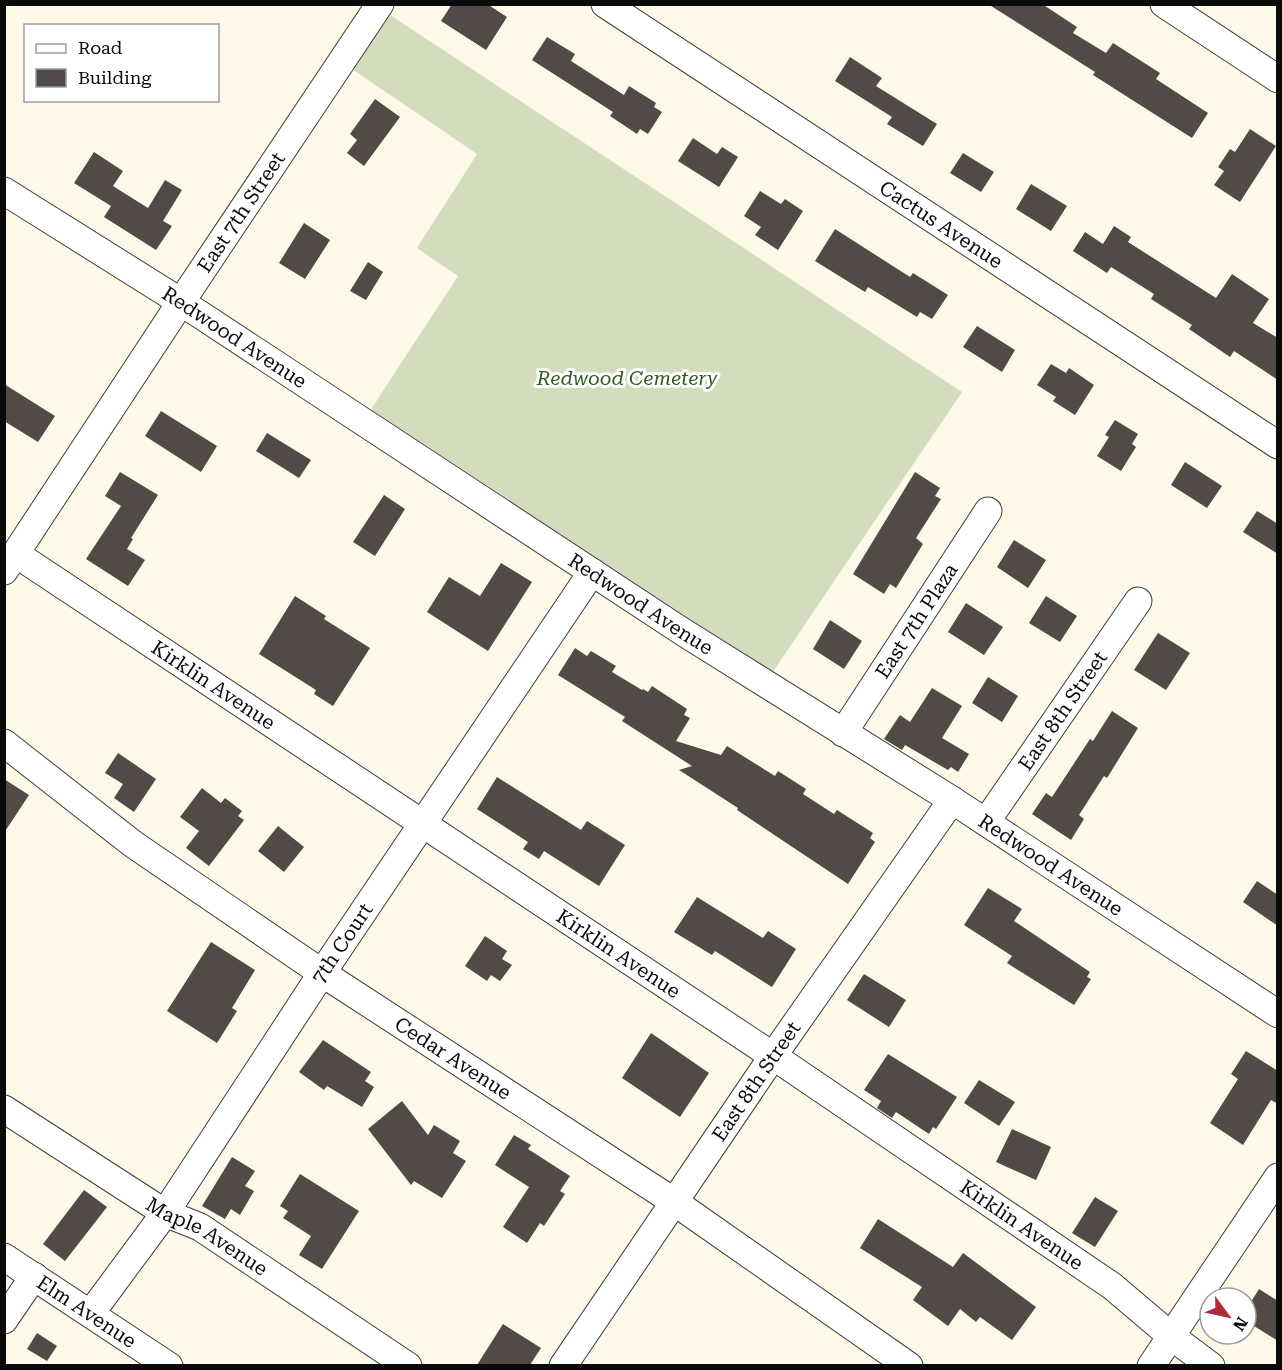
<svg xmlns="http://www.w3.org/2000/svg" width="1282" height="1370" font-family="'Roboto Serif',serif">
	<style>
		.cemetery { fill: #d3dcbc }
		.building { fill: #514a47 }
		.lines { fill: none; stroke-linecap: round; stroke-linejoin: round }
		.minor-casing { stroke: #3d3d3d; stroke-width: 29 }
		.minor { stroke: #fff; stroke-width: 27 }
		.labels { text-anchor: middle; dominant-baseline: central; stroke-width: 6; stroke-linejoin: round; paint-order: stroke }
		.street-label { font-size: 20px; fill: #0a0a0a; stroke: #fff }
		.park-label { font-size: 20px; font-style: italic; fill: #2f5c20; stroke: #fff }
	</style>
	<rect width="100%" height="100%" fill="#fef8e8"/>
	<path class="cemetery" d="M 390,15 L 962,392 L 770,676 L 368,414 L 458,276 L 417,248 L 477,154 L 352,69 Z"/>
	<path class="building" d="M 452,4 L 487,4 L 507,17 L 486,50 L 441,21 Z
		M 988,4 L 1042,4 L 1077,27 L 1073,33 L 1106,53 L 1113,43 L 1160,73 L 1156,79 L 1208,113 L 1192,138 L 1093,75 L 1095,72 Z
		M 547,37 L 575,54 L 571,61 L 624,95 L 629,86 L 656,103 L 654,107 L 662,112 L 648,134 L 640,129 L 637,134 L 610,116 L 613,112 L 532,60 Z
		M 850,57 L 882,78 L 876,86 L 937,124 L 923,146 L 887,124 L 892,117 L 835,81 Z
		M 375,99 L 400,117 L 364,166 L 347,153 L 357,140 L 350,134 Z
		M 1250,129 L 1276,146 L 1240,202 L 1214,185 L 1224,171 L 1218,167 L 1230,149 L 1235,152 Z
		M 693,138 L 717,154 L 722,147 L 738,157 L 719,187 L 678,161 Z
		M 94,152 L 123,171 L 113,186 L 148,208 L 165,180 L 182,190 L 163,221 L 172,226 L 156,250 L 104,217 L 111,206 L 74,183 Z
		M 963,153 L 994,172 L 981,192 L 950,173 Z
		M 1031,184 L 1067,206 L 1051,231 L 1016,209 Z
		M 760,191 L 781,204 L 785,199 L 803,211 L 778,250 L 755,235 L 761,227 L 744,216 Z
		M 304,223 L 330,240 L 305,279 L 279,263 Z
		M 1114,226 L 1131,237 L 1128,242 L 1216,298 L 1232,274 L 1269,299 L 1253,323 L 1278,338 L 1278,380 L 1234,351 L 1230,357 L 1189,329 L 1192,325 L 1151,299 L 1154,294 L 1111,267 L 1107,273 L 1073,251 L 1085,232 L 1103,244 Z
		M 835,229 L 910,277 L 913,273 L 948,295 L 932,319 L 920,312 L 917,317 L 868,287 L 865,292 L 815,261 Z
		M 368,262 L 383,272 L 366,300 L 350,291 Z
		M 977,326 L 1015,350 L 1002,372 L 963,347 Z
		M 1051,364 L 1066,373 L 1069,368 L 1094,385 L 1075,415 L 1053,401 L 1056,397 L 1037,385 Z
		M 4,384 L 55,416 L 38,442 L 4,421 Z
		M 161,411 L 217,446 L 201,472 L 145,436 Z
		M 1115,420 L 1138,434 L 1132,444 L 1136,447 L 1121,471 L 1097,456 L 1109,437 L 1105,435 Z
		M 267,433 L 311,460 L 299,478 L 256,451 Z
		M 1185,462 L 1222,486 L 1207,508 L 1171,485 Z
		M 120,472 L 158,495 L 131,538 L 133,539 L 127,549 L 145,560 L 128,586 L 86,559 L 121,506 L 105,496 Z
		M 915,472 L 940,488 L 935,496 L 941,499 L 916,538 L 923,544 L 896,588 L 890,584 L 884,594 L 853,574 Z
		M 384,495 L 405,509 L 375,556 L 353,542 Z
		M 1257,511 L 1278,524 L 1278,554 L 1243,532 Z
		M 1014,540 L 1046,560 L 1028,588 L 997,567 Z
		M 501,563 L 532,582 L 488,651 L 427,612 L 449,577 L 480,596 Z
		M 295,596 L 326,616 L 324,619 L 370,648 L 333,706 L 314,694 L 316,690 L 259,654 Z
		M 1046,596 L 1077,616 L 1060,642 L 1029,623 Z
		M 966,603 L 1003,627 L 984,655 L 948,632 Z
		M 830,620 L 862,641 L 844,669 L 813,649 Z
		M 1158,633 L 1190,653 L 1166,690 L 1134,670 Z
		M 575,648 L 587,656 L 591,651 L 616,666 L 612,672 L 642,690 L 643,689 L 648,692 L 652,686 L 687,709 L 684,715 L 690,718 L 676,741 L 721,755 L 727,746 L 775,776 L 778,771 L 806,789 L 803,794 L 834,814 L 837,810 L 873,833 L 870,838 L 875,842 L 848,884 L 737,810 L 738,808 L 679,770 L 692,766 L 622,721 L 625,717 L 558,675 Z
		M 988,677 L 1018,696 L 1002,722 L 972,703 Z
		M 932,688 L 962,706 L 942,738 L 969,754 L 958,772 L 951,767 L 948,770 L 905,745 L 902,750 L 884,739 L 900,715 L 910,722 Z
		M 1112,711 L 1138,728 L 1107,778 L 1104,776 L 1079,815 L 1084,819 L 1071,840 L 1032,814 L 1046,793 L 1052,797 L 1090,739 L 1093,741 Z
		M 118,753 L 156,779 L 134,812 L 114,798 L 123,784 L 105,773 Z
		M 497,777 L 581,830 L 587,821 L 625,845 L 599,886 L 544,851 L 539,859 L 523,849 L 528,842 L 477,809 Z
		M 4,779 L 29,795 L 4,833 Z
		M 202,788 L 221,803 L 225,798 L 242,811 L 238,816 L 244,820 L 209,866 L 186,848 L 199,831 L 180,817 Z
		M 278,826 L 304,847 L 284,872 L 258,851 Z
		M 1257,881 L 1278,895 L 1278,926 L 1243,902 Z
		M 988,888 L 1022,909 L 1014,921 L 1090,972 L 1087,977 L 1091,979 L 1074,1005 L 1007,963 L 1012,956 L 964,925 Z
		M 697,897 L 763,938 L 768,931 L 796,949 L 772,987 L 715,951 L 712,955 L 674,932 Z
		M 485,936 L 507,951 L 502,959 L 512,965 L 500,981 L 491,975 L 487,981 L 465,966 Z
		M 211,942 L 255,970 L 232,1008 L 237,1011 L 217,1043 L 167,1011 Z
		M 864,974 L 906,1000 L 889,1027 L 847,1000 Z
		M 651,1033 L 709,1073 L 680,1117 L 622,1078 Z
		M 323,1040 L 371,1072 L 365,1081 L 374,1087 L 362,1107 L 327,1086 L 324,1090 L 299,1072 Z
		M 1246,1051 L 1278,1071 L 1278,1104 L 1271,1100 L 1243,1145 L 1210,1123 L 1238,1079 L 1231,1074 Z
		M 888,1054 L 957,1097 L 936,1129 L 933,1127 L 929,1134 L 896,1112 L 892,1118 L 877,1108 L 881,1101 L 864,1090 Z
		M 979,1080 L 1015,1102 L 999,1126 L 964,1103 Z
		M 402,1101 L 428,1135 L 434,1125 L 460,1141 L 453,1153 L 466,1161 L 442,1198 L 414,1181 L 411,1185 L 368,1129 Z
		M 1012,1129 L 1051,1147 L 1036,1180 L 996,1162 Z
		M 514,1135 L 531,1145 L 528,1149 L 570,1176 L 560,1191 L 565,1194 L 544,1226 L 540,1223 L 527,1243 L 503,1227 L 529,1187 L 495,1165 Z
		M 232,1157 L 255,1171 L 245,1186 L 254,1191 L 240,1215 L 231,1209 L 225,1219 L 202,1206 Z
		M 300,1174 L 359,1211 L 322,1269 L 299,1255 L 311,1236 L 283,1218 L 288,1211 L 280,1206 Z
		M 84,1190 L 107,1207 L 65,1261 L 43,1244 Z
		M 1095,1197 L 1118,1211 L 1095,1247 L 1072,1233 Z
		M 878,1219 L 953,1267 L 963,1253 L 1036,1307 L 1012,1340 L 980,1317 L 976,1322 L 960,1309 L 948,1326 L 913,1300 L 922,1287 L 860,1248 Z
		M 1259,1289 L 1278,1301 L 1278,1341 L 1246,1321 L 1246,1310 Z
		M 503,1324 L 541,1348 L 530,1365 L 477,1365 Z
		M 37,1333 L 57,1346 L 47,1361 L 27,1349 Z"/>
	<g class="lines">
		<defs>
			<g id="minor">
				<path id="s1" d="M 605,4 L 1278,445"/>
				<path d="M 1164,4 L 1278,79"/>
				<path id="s2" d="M 4,191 L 181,302 L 683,632 L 952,800 L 1278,1014"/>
				<path id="s3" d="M 16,554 L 773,1056 L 1112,1286 L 1171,1336 L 1211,1366"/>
				<path id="s4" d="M 4,571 L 181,302 L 380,4"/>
				<path id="s5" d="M 843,733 L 988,511"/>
				<path id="s6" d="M 4,743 L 133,844 L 322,973 L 673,1201 L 909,1366"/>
				<path id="s7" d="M 986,822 L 1138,601"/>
				<path id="s8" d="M 4,1109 L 165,1213 L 200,1227 L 408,1366"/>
				<path id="s9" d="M 4,1257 L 169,1366"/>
				<path id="s10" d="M 91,1313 L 165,1213 L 322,973 L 592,572"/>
				<path d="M 4,1320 L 34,1276"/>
				<path id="s11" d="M 563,1366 L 773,1056 L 952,800"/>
				<path d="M 1151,1366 L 1278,1177"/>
			</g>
		</defs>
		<use href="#minor" class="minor-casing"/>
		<use href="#minor" class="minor"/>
	</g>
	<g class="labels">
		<g class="street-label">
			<text stroke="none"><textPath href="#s4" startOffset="430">East 7th Street</textPath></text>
			<text stroke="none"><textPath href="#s1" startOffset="402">Cactus Avenue</textPath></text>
			<text stroke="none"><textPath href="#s2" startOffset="273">Redwood Avenue</textPath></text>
			<text stroke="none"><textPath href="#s2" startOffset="759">Redwood Avenue</textPath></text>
			<text stroke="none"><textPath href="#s5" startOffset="134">East 7th Plaza</textPath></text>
			<text stroke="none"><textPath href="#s3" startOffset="237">Kirklin Avenue</textPath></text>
			<text stroke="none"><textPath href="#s7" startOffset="135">East 8th Street</textPath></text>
			<text stroke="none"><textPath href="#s2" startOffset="1245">Redwood Avenue</textPath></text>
			<text stroke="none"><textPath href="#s10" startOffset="447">7th Court</textPath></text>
			<text stroke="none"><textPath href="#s3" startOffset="723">Kirklin Avenue</textPath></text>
			<text stroke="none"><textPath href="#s6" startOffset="549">Cedar Avenue</textPath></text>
			<text stroke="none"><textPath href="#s11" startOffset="344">East 8th Street</textPath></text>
			<text stroke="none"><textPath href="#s3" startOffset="1209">Kirklin Avenue</textPath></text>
			<text stroke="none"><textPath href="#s8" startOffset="240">Maple Avenue</textPath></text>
			<text stroke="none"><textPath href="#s9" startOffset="99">Elm Avenue</textPath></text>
		</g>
		<g class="park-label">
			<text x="627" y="378">Redwood Cemetery</text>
		</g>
	</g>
	<rect width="1282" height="1370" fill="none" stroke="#0a0a0a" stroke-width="12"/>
	<rect x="24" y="24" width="195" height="78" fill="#ffffff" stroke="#9d9d9d" stroke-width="1.5"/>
	<rect x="36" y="44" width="30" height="9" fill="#ffffff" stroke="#9d9d9d" stroke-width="1.5"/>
	<text x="78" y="54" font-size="18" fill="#0a0a0a">Road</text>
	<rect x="36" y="69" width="30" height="18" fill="#514a47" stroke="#9d9d9d" stroke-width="1.5"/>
	<text x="78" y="84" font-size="18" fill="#0a0a0a">Building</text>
	<g transform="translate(1228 1316) rotate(123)"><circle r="28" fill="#ffffff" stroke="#9d9d9d" stroke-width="1.5"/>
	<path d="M0-4.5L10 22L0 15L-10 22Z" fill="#af2c39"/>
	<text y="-9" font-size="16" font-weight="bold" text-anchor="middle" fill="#0a0a0a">N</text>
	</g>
</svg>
